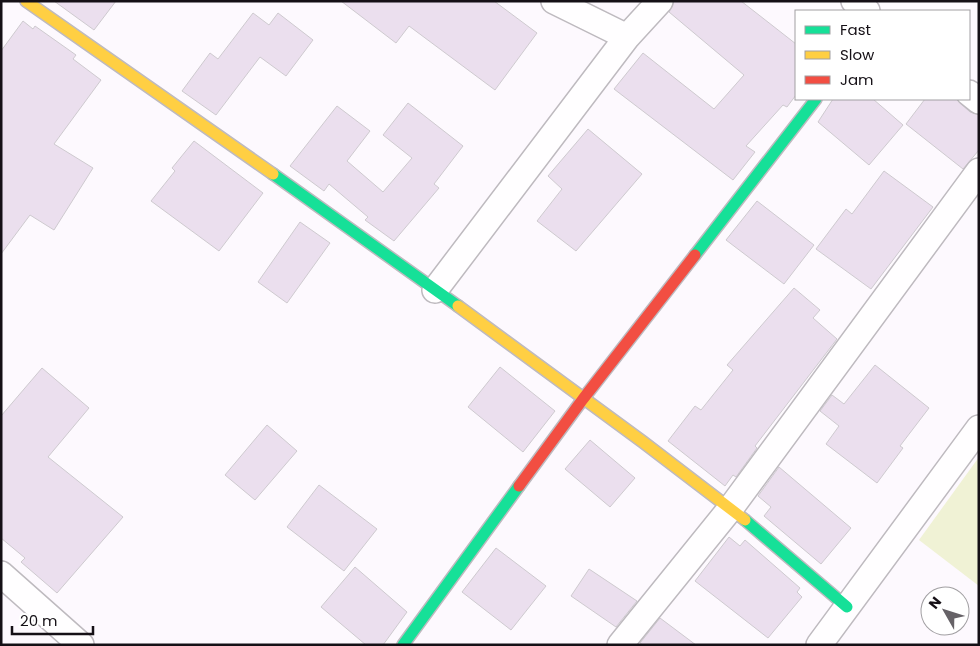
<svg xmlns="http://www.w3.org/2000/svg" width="980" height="646" font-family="Poppins,sans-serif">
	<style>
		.green { fill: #f0f2d5 }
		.building { fill: #ebdfee; stroke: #cecacf }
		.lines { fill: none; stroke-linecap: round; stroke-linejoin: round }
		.street-casing { stroke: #bebabf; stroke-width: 28 }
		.fast-casing { stroke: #bebabf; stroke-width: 14 }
		.slow-casing { stroke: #bebabf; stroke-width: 14 }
		.jam-casing { stroke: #bebabf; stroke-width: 14 }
		.street { stroke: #fffeff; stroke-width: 25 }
		.fast { stroke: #16e098; stroke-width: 11 }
		.slow { stroke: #ffcf43; stroke-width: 11 }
		.jam { stroke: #f24e42; stroke-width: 11 }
	</style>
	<rect width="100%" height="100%" fill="#fdf9fe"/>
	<path class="green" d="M 979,457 L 979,586 L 919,540 Z"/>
	<path class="building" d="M 54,1 L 116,1 L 94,30 Z
		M 341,1 L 494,1 L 537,33 L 495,90 L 409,26 L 396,43 Z
		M 674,1 L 741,1 L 796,44 L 796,95 L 787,107 L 783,105 L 746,146 L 755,152 L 733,180 L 614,89 L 643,53 L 714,109 L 744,75 L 669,12 Z
		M 253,13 L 269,25 L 278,13 L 313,40 L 286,76 L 260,57 L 216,115 L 182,91 L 210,53 L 218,59 Z
		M 23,21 L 33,29 L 35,26 L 76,55 L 73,59 L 101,80 L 54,144 L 93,168 L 54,230 L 30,215 L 1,254 L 1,51 Z
		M 833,99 L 873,99 L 903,125 L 869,165 L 818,122 Z
		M 925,99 L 956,99 L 970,112 L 979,115 L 979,150 L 963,169 L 906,124 Z
		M 408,103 L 463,146 L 434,184 L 439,188 L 394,241 L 365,220 L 368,217 L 329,184 L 324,191 L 290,166 L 337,106 L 370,131 L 347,161 L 383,192 L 412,158 L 383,135 Z
		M 588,129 L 642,174 L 576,251 L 537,221 L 562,189 L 548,176 Z
		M 194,141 L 263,193 L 219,251 L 151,201 L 175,171 L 172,168 Z
		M 884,171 L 933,207 L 871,289 L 816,249 L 846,209 L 852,214 Z
		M 757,201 L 814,245 L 784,284 L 726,240 Z
		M 300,222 L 330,243 L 287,303 L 258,282 Z
		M 794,288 L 820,310 L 813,318 L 837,339 L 755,446 L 757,448 L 736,477 L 733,475 L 725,486 L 668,441 L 695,406 L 701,410 L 733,370 L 727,365 Z
		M 875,365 L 929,408 L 900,446 L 903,448 L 877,483 L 826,444 L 839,426 L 820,411 L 832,395 L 844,404 Z
		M 500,367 L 555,411 L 523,452 L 468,407 Z
		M 42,368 L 89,408 L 48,457 L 123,517 L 57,593 L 21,562 L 25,558 L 1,538 L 1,416 Z
		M 267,425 L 297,451 L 255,500 L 225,475 Z
		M 590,440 L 635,478 L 610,507 L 565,469 Z
		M 779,467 L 851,528 L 821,564 L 764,516 L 771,507 L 758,496 Z
		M 319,485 L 377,529 L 344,571 L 287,527 Z
		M 729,537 L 740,546 L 745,540 L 800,588 L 797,592 L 802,597 L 768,638 L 695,581 Z
		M 496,548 L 546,586 L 511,630 L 462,592 Z
		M 355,567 L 407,612 L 383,645 L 366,645 L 321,607 Z
		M 589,569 L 637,601 L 616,627 L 571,596 Z
		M 660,618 L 696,645 L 643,645 L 640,643 Z"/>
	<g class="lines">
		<defs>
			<path id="street" d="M 554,1 L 627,37 L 660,1
				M 854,1 L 867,11
				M 969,93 L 979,101
				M 435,290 L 627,37
				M 1,574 L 81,645
				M 620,645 L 730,509 L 979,171
				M 819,645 L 979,428"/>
			<path id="fast" d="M 273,174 L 458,306
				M 695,255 L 816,99
				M 745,520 L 847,607
				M 403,645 L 519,486"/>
			<path id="slow" d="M 26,1 L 273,174
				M 458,306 L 643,442 L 745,520"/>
			<path id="jam" d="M 519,486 L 583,399 L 695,255"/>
		</defs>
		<use href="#street" class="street-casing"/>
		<use href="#fast" class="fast-casing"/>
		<use href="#slow" class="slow-casing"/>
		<use href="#jam" class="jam-casing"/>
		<use href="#street" class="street"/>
		<use href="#fast" class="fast"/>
		<use href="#slow" class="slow"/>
		<use href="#jam" class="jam"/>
	</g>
	<rect width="980" height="646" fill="none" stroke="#151016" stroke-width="5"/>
	<rect x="795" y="10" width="175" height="90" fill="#ffffff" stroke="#a19fa2"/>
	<rect x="805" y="26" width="25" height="8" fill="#16e098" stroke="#a19fa2"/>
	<text x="840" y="35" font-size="15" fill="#151016">Fast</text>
	<rect x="805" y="51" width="25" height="8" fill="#ffcf43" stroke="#a19fa2"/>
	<text x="840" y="60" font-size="15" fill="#151016">Slow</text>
	<rect x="805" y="76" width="25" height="8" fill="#f24e42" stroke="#a19fa2"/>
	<text x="840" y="85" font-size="15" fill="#151016">Jam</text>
	<g transform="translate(945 611) rotate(309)"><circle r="24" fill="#ffffff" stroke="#a19fa2"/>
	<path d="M0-4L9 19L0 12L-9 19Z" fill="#666267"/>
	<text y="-8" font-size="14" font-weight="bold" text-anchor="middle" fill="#151016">N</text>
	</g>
	<path d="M12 626v8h81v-8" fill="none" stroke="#151016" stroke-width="2.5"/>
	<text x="20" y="626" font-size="15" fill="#151016" stroke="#ffffff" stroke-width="4" paint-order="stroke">20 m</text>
</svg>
